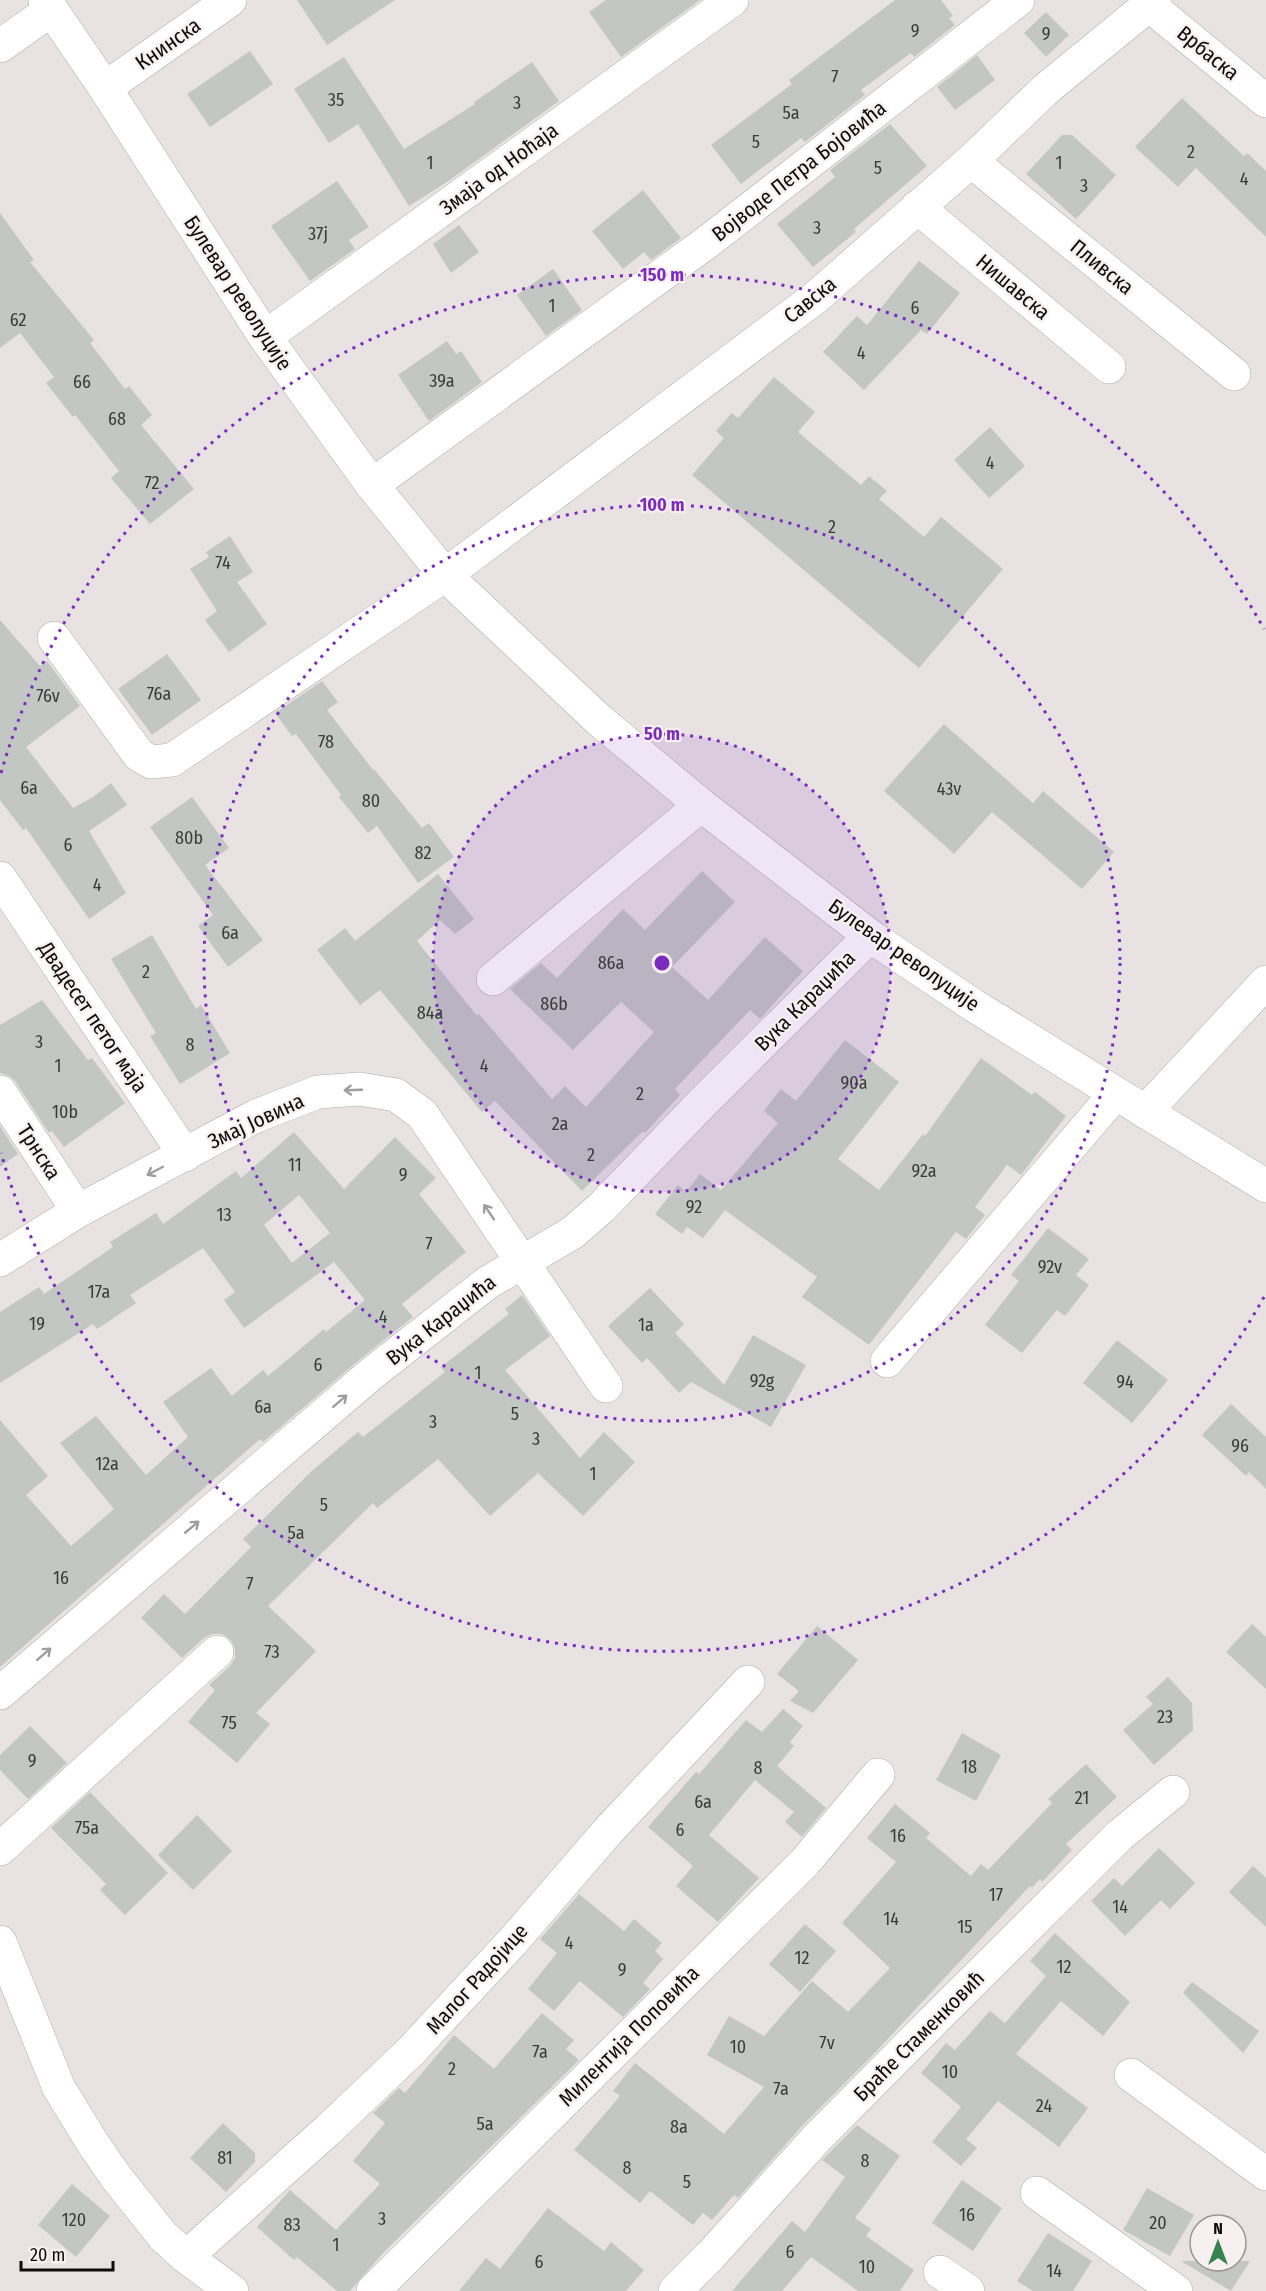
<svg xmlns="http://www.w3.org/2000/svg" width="1266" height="2291" font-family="'Fira Sans Condensed',sans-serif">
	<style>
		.building { fill: #c2c7c3; fill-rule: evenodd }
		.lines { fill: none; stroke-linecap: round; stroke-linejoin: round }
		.minor-casing { stroke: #b0a9a9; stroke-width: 34 }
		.major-casing { stroke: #b0a9a9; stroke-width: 34 }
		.minor { stroke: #fff; stroke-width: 33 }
		.major { stroke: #fff; stroke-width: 33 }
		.oneway { stroke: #9f9e9e }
		.ring { fill: none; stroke: #7b2cbf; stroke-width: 3; stroke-dasharray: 3 6 }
		.labels { text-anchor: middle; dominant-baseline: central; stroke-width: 4.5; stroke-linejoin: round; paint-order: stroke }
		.number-label { font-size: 18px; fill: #3b3b3a }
		.street-label { font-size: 21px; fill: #0e0c0c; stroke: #f7eff0 }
		.centre { fill: #7b2cbf; stroke: #f7eff0; stroke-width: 3 }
		.ring-label { font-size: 18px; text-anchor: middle; font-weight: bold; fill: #7b2cbf; stroke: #f7eff0; stroke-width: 4.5; stroke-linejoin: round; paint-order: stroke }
	</style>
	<rect width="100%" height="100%" fill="#e9e2e3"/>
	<path class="building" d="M 297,0 L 395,0 L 327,45 Z
		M 606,0 L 700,0 L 621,57 L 589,12 Z
		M 895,0 L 941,0 L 953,16 L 949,18 L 955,25 L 914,57 L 911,53 L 861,90 L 865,95 L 805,142 L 801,138 L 741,184 L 711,145 L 792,84 L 789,80 Z
		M 1046,12 L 1069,35 L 1046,57 L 1024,33 Z
		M 250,51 L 273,84 L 210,127 L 187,94 Z
		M 977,55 L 995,80 L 955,110 L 937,87 Z
		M 344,57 L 404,149 L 475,104 L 474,102 L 532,62 L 559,101 L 447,182 L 409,206 L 358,124 L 329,143 L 294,89 Z
		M 1182,98 L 1244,156 L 1247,153 L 1266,171 L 1266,237 L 1196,168 L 1178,187 L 1135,147 Z
		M 890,124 L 927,166 L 854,229 L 856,232 L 813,267 L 777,224 L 835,177 L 830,170 Z
		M 1062,135 L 1072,135 L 1116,175 L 1076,219 L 1026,174 Z
		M 337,181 L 369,227 L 349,240 L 355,249 L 310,281 L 271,226 Z
		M 643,190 L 681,238 L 651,260 L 644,252 L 623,269 L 592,231 Z
		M 0,213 L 34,260 L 30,262 L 94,340 L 90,343 L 125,389 L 129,386 L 152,415 L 141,425 L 194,489 L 150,524 L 111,478 L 119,471 L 75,415 L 73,417 L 46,383 L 54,377 L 20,333 L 0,348 Z
		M 459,225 L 479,252 L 451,273 L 433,244 Z
		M 919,261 L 960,293 L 927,334 L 921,330 L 864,390 L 823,352 L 857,316 L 867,325 Z
		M 553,269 L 582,310 L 546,336 L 517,295 Z
		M 447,341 L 456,354 L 461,351 L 482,382 L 429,421 L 398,375 Z
		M 774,377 L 815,412 L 798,432 L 861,485 L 869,476 L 887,491 L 879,499 L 924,537 L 941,517 L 1003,569 L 919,668 L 692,475 L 724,438 L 716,431 L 732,413 L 738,418 Z
		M 990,427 L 1025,466 L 989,498 L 954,460 Z
		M 230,536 L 253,572 L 237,582 L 267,624 L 229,652 L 205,620 L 217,611 L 190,569 L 209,557 L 206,552 Z
		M 0,620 L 40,666 L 47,661 L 80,706 L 26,747 L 73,808 L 93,797 L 111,783 L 127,805 L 89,831 L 126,893 L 89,919 L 26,828 L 23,830 L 0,800 Z
		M 167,654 L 201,700 L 152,735 L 118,689 Z
		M 322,681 L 338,702 L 327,710 L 373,770 L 374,769 L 422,828 L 429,823 L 454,857 L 418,883 L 377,826 L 368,833 L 339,797 L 341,795 L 296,734 L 292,736 L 275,713 Z
		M 944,724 L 1033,803 L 1043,791 L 1114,852 L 1082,889 L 992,812 L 954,854 L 884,791 Z
		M 192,797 L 229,848 L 205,865 L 263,940 L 228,967 L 198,926 L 213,915 L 150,827 Z
		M 702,871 L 735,902 L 672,967 L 708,1000 L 765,937 L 803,971 L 760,1019 L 750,1010 L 675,1089 L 680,1095 L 645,1133 L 643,1131 L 582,1191 L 495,1101 L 482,1112 L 380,990 L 360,1005 L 317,950 L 345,928 L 355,941 L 438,874 L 474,919 L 455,934 L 440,920 L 417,941 L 477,1016 L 479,1014 L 552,1099 L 565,1086 L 586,1107 L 654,1032 L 621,1002 L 573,1050 L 510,989 L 541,963 L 557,978 L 623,909 L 645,930 Z
		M 152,935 L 196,1009 L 201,1005 L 230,1053 L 180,1084 L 150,1036 L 156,1033 L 111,959 Z
		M 42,1000 L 88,1060 L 92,1058 L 125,1103 L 64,1147 L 52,1131 L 49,1133 L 15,1081 L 9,1076 L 0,1073 L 0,1025 Z
		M 845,1040 L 899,1082 L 838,1159 L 879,1190 L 923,1134 L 925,1136 L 981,1058 L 1032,1095 L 1035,1092 L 1066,1116 L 1021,1175 L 1007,1165 L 975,1207 L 985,1215 L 966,1239 L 956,1232 L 869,1345 L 802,1297 L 817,1277 L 725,1210 L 703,1238 L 687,1227 L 682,1234 L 655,1214 L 678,1185 L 686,1192 L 700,1174 L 721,1190 L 778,1123 L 764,1111 L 781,1089 L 796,1101 Z
		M 0,1126 L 18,1154 L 0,1167 Z
		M 294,1132 L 344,1189 L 395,1137 L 436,1178 L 419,1194 L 466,1252 L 402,1304 L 413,1317 L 359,1360 L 263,1442 L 260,1439 L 0,1667 L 0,1420 L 48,1476 L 26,1495 L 71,1546 L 114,1509 L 60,1443 L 96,1416 L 146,1475 L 188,1437 L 163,1402 L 211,1368 L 232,1396 L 263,1370 L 268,1376 L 324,1329 L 326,1332 L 365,1300 L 334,1262 L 244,1328 L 224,1300 L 235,1292 L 203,1248 L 130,1295 L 136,1303 L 97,1329 L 93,1324 L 0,1383 L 0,1312 L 39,1287 L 44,1294 L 113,1247 L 110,1242 L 156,1213 L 163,1224 L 236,1171 L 241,1178 ZM 299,1195 L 330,1233 L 292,1263 L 264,1225 Z
		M 1048,1228 L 1089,1259 L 1076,1275 L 1089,1285 L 1065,1316 L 1057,1310 L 1022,1353 L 985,1325 L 1019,1281 L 1011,1275 Z
		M 650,1288 L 684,1324 L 675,1333 L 724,1385 L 753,1335 L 806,1365 L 771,1427 L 691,1382 L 679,1393 L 647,1358 L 642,1363 L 608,1326 Z
		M 522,1295 L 550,1336 L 505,1370 L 580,1458 L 604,1432 L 635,1462 L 583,1516 L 538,1473 L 490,1516 L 438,1459 L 377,1508 L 373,1503 L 268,1606 L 316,1651 L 256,1713 L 270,1724 L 237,1763 L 188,1722 L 215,1690 L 209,1685 L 230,1666 L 235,1658 L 235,1649 L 231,1640 L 222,1634 L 212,1634 L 204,1638 L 182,1658 L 141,1618 L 164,1594 L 185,1614 L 251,1547 L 243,1539 L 313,1470 L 358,1432 L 363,1437 L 445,1372 L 441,1367 L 509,1314 L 505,1309 Z
		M 1117,1340 L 1168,1380 L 1132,1423 L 1083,1383 Z
		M 1231,1404 L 1266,1437 L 1266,1489 L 1249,1472 L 1246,1476 L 1202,1435 Z
		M 1252,1624 L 1266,1637 L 1266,1689 L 1226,1652 Z
		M 817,1626 L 858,1660 L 813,1713 L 790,1701 L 799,1691 L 777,1674 Z
		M 1168,1677 L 1192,1703 L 1193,1730 L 1154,1765 L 1123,1730 L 1153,1704 L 1146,1697 Z
		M 783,1709 L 803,1726 L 790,1742 L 794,1746 L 777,1766 L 826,1808 L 802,1837 L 785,1822 L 794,1812 L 755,1780 L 709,1835 L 759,1878 L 718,1922 L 676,1886 L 693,1866 L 648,1827 L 696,1772 L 699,1774 L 746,1720 L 762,1732 Z
		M 30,1726 L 67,1763 L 28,1799 L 0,1770 L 0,1755 Z
		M 962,1733 L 1001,1755 L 976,1801 L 936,1780 Z
		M 1086,1764 L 1117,1797 L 1066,1844 L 1072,1850 L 1042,1882 L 1040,1879 L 1032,1888 L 1030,1886 L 872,2056 L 803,2125 L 738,2198 L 734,2195 L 712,2220 L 703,2213 L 693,2225 L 650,2191 L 640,2203 L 574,2150 L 620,2096 L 613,2091 L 635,2063 L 724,2134 L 764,2087 L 707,2055 L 729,2016 L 764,2036 L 812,1981 L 848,2012 L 890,1968 L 842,1923 L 896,1862 L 867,1838 L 895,1804 L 930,1833 L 926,1838 L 971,1876 L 981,1864 L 988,1870 L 1052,1803 L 1048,1799 Z
		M 90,1792 L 168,1873 L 125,1915 L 100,1890 L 106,1884 L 51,1828 Z
		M 197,1815 L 232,1851 L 193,1890 L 158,1855 Z
		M 1159,1848 L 1195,1883 L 1170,1909 L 1161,1900 L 1125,1936 L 1091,1901 L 1114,1878 L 1122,1886 Z
		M 1253,1866 L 1266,1878 L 1266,1927 L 1229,1892 Z
		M 579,1894 L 624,1931 L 634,1919 L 662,1943 L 655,1951 L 663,1959 L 643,1983 L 650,1989 L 623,2017 L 580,1981 L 554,2011 L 528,1989 L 557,1953 L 540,1939 Z
		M 805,1924 L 836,1951 L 800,1992 L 769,1964 Z
		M 1055,1933 L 1130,2002 L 1103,2036 L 1061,2001 L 1016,2054 L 1088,2108 L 1059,2147 L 998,2101 L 966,2139 L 977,2148 L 961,2166 L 932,2142 L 961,2107 L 921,2073 L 946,2043 L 955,2050 L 990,2011 L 1005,2023 L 1046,1976 L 1030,1961 Z
		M 1192,1982 L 1259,2031 L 1243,2053 L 1183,1993 Z
		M 542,2013 L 574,2040 L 566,2049 L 579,2060 L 384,2252 L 350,2291 L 337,2291 L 297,2257 L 294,2260 L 257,2227 L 290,2190 L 336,2230 L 380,2184 L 353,2161 L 385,2123 L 373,2113 L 399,2088 L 405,2093 L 454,2035 L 494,2069 Z
		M 223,2123 L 255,2153 L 255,2162 L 226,2192 L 190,2158 Z
		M 857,2125 L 900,2156 L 855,2218 L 871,2229 L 866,2236 L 914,2270 L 900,2291 L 858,2291 L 811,2257 L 782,2291 L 732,2291 L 792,2221 L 805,2232 L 845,2177 L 822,2160 Z
		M 962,2180 L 1002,2208 L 973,2251 L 932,2223 Z
		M 72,2184 L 110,2216 L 76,2257 L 38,2225 Z
		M 1147,2188 L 1194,2215 L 1170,2256 L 1123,2230 Z
		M 548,2208 L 604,2251 L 611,2242 L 644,2270 L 626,2291 L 459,2291 L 486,2258 L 500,2269 Z
		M 1048,2233 L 1092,2261 L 1073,2291 L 1033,2291 L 1017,2281 Z
		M 1181,2261 L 1250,2261 L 1231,2291 Z"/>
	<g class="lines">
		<defs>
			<path id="minor" d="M 1149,5 L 1266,101
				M 0,46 L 51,10
				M 105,88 L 230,0
				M 971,161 L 1234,374
				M 917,207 L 1109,367
				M 265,337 L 732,0
				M 372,485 L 706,243 L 1018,0
				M 54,638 L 139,755 L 151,762 L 172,760 L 445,575 L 815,298 L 971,161 L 1046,89 L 1155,0
				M 0,878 L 185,1155
				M 493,979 L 701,805
				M 0,1092 L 78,1211
				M 1145,1112 L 1266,982
				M 0,1260 L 78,1211 L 256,1116 L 318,1092 L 360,1089 L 396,1095 L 422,1114 L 606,1386
				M 887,1361 L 1115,1094
				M 0,1693 L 371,1374 L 487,1283 L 572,1233 L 601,1208 L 702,1103 L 870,936
				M 0,1849 L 217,1652
				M 0,1942 L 59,2088 L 92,2142 L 116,2177 L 163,2236 L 186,2257 L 232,2291
				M 1131,2075 L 1266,2174
				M 1037,2193 L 1176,2291
				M 186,2257 L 329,2129 L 410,2052 L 514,1940 L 608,1831 L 748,1682
				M 940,2272 L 968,2291
				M 373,2291 L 805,1862 L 878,1775
				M 675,2291 L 710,2256 L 817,2138 L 936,2018 L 1120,1835 L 1173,1792"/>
			<path id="major" d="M 45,0 L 105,88 L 265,337 L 372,485 L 445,575 L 599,720 L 701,805 L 870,936 L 973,1005 L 1266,1186"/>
		</defs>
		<use href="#minor" class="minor-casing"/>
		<use href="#major" class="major-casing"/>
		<use href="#minor" class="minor"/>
		<use href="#major" class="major"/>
	</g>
	<defs><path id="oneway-shaft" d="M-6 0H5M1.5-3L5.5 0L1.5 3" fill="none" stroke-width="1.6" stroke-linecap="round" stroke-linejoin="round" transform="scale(1.5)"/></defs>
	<g class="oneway">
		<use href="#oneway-shaft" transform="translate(353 1090) rotate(178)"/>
		<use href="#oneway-shaft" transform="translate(155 1171) rotate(152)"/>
		<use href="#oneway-shaft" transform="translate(489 1212) rotate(-124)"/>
		<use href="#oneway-shaft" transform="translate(340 1401) rotate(-41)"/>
		<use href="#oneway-shaft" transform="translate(192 1527) rotate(-40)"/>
		<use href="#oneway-shaft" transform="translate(44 1654) rotate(-41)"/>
	</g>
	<circle cx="662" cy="963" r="229" fill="#7b2cbf" fill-opacity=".12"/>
	<g class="ring">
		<circle cx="662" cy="963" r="229"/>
		<circle cx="662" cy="963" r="458"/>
		<path d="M1264 1297A688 688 0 0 1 1 1153M1 773A688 688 0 0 1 1264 629"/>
	</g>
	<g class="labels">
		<g class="number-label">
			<text x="915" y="31">9</text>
			<text x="1046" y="34">9</text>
			<text x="835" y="77">7</text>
			<text x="336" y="100">35</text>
			<text x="517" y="103">3</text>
			<text x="791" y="113">5a</text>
			<text x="756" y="142">5</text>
			<text x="1191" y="152">2</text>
			<text x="430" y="163">1</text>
			<text x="1059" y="163">1</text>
			<text x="878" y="168">5</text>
			<text x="1244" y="179">4</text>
			<text x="1084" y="186">3</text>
			<text x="817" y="228">3</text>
			<text x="318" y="234">37j</text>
			<text x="552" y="306">1</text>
			<text x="915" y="308">6</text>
			<text x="18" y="320">62</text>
			<text x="861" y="353">4</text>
			<text x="442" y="381">39a</text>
			<text x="82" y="382">66</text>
			<text x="117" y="419">68</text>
			<text x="990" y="463">4</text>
			<text x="152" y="483">72</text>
			<text x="832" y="527">2</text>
			<text x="223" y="563">74</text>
			<text x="159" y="694">76a</text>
			<text x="48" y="696">76v</text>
			<text x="326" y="742">78</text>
			<text x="29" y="788">6a</text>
			<text x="949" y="789">43v</text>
			<text x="371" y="801">80</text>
			<text x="189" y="838">80b</text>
			<text x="68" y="845">6</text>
			<text x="423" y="853">82</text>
			<text x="97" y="885">4</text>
			<text x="230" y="933">6a</text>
			<text x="611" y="963">86a</text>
			<text x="146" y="972">2</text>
			<text x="554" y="1004">86b</text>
			<text x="430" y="1013">84a</text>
			<text x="39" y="1042">3</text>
			<text x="190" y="1045">8</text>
			<text x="58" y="1066">1</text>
			<text x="484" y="1066">4</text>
			<text x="854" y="1083">90a</text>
			<text x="640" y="1094">2</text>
			<text x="65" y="1112">10b</text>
			<text x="560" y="1124">2a</text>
			<text x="591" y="1155">2</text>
			<text x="295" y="1165">11</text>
			<text x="924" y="1171">92a</text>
			<text x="403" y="1175">9</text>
			<text x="694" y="1207">92</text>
			<text x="224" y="1215">13</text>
			<text x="429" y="1244">7</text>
			<text x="1050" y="1267">92v</text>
			<text x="99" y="1292">17a</text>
			<text x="383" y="1317">4</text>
			<text x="37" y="1324">19</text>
			<text x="646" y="1325">1a</text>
			<text x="318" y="1365">6</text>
			<text x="478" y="1373">1</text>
			<text x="762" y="1381">92g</text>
			<text x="1125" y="1382">94</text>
			<text x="263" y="1407">6a</text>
			<text x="515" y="1414">5</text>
			<text x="433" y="1422">3</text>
			<text x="536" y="1439">3</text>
			<text x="1240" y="1446">96</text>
			<text x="107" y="1464">12a</text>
			<text x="593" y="1474">1</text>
			<text x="324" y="1505">5</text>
			<text x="296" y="1533">5a</text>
			<text x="61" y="1578">16</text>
			<text x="250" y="1584">7</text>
			<text x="272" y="1652">73</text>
			<text x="1165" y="1717">23</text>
			<text x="229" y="1723">75</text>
			<text x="32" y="1761">9</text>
			<text x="969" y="1767">18</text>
			<text x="758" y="1768">8</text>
			<text x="1082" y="1798">21</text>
			<text x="703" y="1802">6a</text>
			<text x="87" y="1828">75a</text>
			<text x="680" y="1830">6</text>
			<text x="898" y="1836">16</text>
			<text x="996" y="1895">17</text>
			<text x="1120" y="1907">14</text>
			<text x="891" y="1919">14</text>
			<text x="965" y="1927">15</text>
			<text x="569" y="1943">4</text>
			<text x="802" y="1958">12</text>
			<text x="1064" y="1967">12</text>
			<text x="622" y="1970">9</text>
			<text x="827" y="2043">7v</text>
			<text x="738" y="2047">10</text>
			<text x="540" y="2052">7a</text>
			<text x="452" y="2069">2</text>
			<text x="950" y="2072">10</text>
			<text x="781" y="2089">7a</text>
			<text x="1044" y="2106">24</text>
			<text x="485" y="2124">5a</text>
			<text x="679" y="2127">8a</text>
			<text x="225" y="2158">81</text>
			<text x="865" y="2161">8</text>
			<text x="627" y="2168">8</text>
			<text x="687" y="2182">5</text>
			<text x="967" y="2215">16</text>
			<text x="382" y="2219">3</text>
			<text x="74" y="2220">120</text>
			<text x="1158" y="2223">20</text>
			<text x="292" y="2225">83</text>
			<text x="336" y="2245">1</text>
			<text x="790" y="2252">6</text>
			<text x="539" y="2262">6</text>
			<text x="867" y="2267">10</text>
			<text x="1054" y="2271">14</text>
		</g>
		<g class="street-label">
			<text transform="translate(168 44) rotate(-35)">Книнска</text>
			<text transform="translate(1208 53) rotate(39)">Врбаска</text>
			<text transform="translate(499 169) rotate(-36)">Змаја од Ноћаја</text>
			<text transform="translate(799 171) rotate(-38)">Војводе Петра Бојовића</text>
			<text transform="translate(1102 267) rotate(39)">Пливска</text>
			<text transform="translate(1013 287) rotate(40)">Нишавска</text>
			<text transform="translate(238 293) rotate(57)">Булевар револуције</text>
			<text transform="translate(810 300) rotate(-39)">Савска</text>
			<text transform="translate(904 955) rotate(35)">Булевар револуције</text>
			<text transform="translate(805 1001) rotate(-45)">Вука Караџића</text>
			<text transform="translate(93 1017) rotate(56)">Двадесет петог маја</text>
			<text transform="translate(256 1121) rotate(-25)">Змај Јовина</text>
			<text transform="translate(39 1152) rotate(57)">Трнска</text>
			<text transform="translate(441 1320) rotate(-38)">Вука Караџића</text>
			<text transform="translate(477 1979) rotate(-48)">Малог Радојице</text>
			<text transform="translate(629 2036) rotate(-45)">Милентија Поповића</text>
			<text transform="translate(919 2036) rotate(-45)">Браће Стаменковић</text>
		</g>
	</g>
	<circle cx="662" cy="963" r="9" class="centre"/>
	<g class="ring-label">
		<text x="662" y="281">150 m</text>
		<text x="662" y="511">100 m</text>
		<text x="662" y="740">50 m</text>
	</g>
	<g transform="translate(1218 2243)"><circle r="28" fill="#f7eff0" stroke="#9a9495" stroke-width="1.5"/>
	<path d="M0-4.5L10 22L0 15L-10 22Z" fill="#378453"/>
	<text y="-9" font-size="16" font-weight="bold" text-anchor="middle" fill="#0e0c0c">N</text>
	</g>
	<path d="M21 2261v9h92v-9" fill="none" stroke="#0e0c0c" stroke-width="3"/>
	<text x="30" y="2261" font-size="18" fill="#0e0c0c" stroke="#f7eff0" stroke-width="4.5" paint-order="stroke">20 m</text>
</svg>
